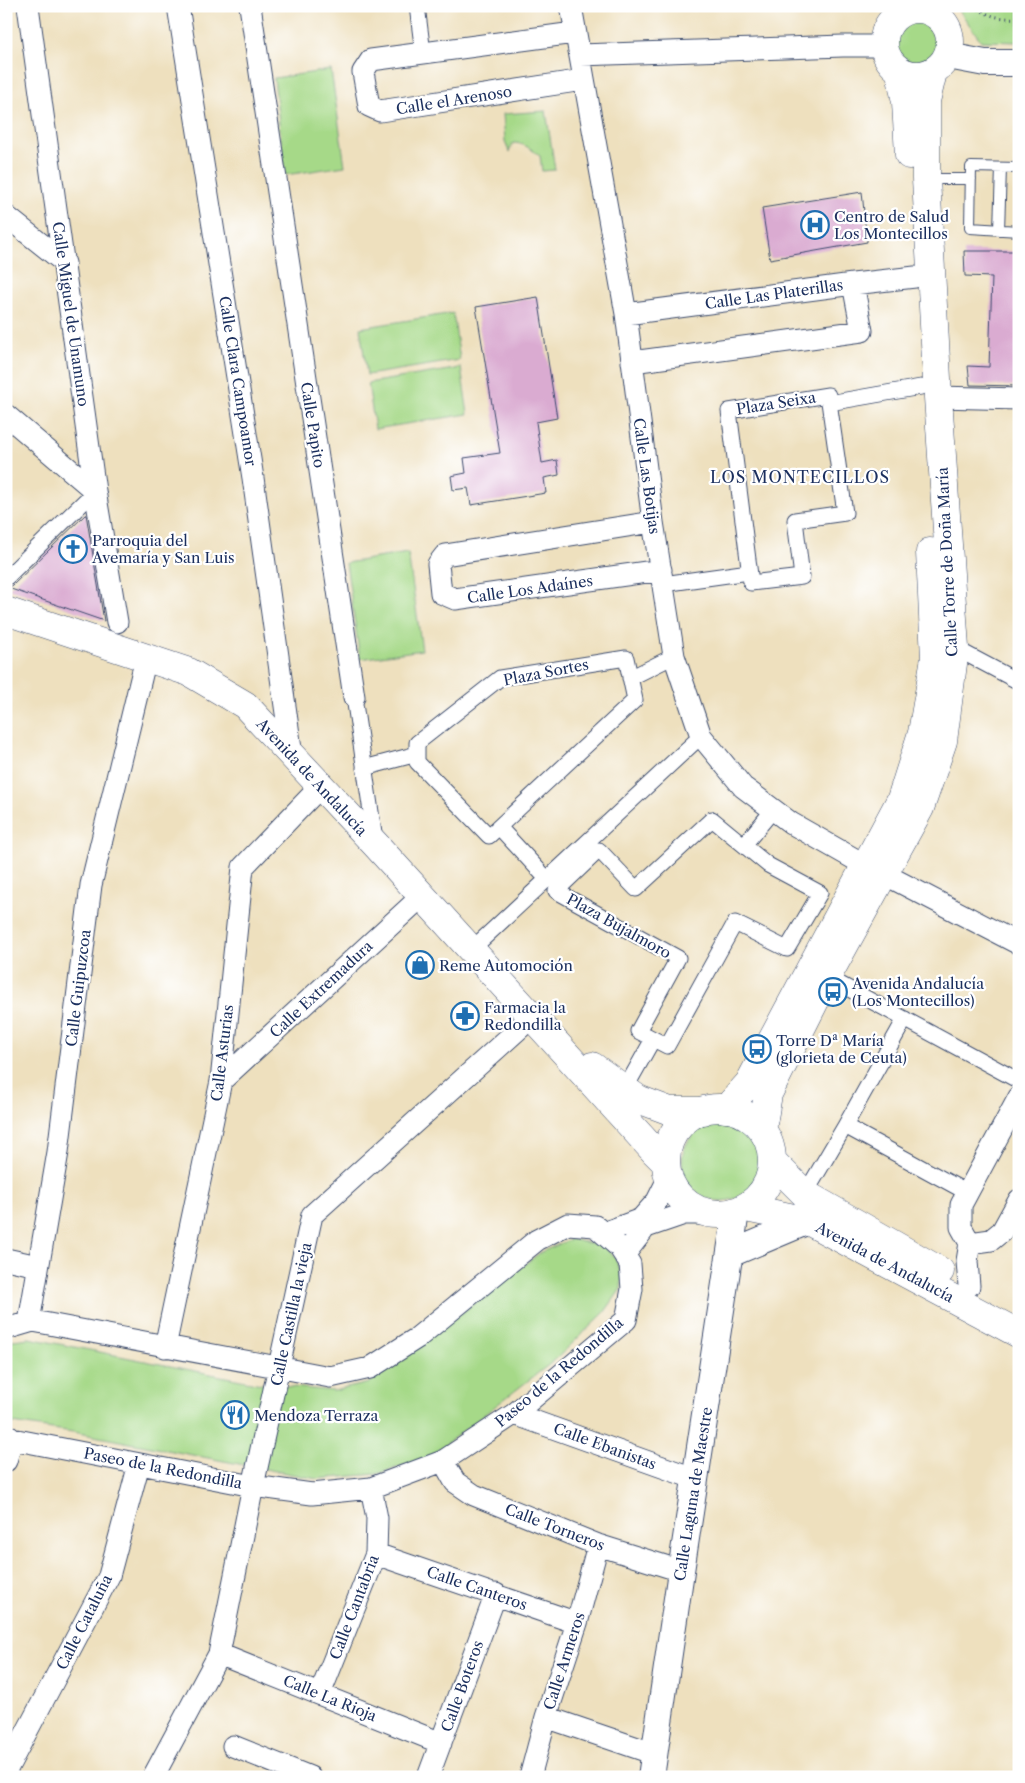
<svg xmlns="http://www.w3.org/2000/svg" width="1025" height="1783" font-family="'Libre Caslon Text',serif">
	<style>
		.green { fill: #a6d988; stroke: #608473 }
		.building { fill: #daabd1 }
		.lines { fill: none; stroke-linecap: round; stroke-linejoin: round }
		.service-casing { stroke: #3b4a6c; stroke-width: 12 }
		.pedestrian-casing { stroke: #3b4a6c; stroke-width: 17 }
		.minor-casing { stroke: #3b4a6c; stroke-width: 23 }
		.tertiary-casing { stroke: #3b4a6c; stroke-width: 28 }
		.secondary-casing { stroke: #3b4a6c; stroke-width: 29 }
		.primary-casing { stroke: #3b4a6c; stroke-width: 29 }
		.path { stroke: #3b4a6c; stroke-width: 3; stroke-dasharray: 1 4; stroke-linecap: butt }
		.service { stroke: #fff; stroke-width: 10 }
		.pedestrian { stroke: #fff; stroke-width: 15 }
		.minor { stroke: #fff; stroke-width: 21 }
		.tertiary { stroke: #fff; stroke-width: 26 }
		.secondary { stroke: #fff; stroke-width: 28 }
		.primary { stroke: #fff; stroke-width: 28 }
		.labels { text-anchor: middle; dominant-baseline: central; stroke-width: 4.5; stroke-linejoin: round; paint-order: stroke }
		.street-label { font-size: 15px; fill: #1b2f5e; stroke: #fff }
		.poi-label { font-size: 15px; fill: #1b2f5e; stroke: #fff; text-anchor: start }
		.neighbourhood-label { font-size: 16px; letter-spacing: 1px; fill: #1b2f5e; stroke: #fff }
	</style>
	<rect width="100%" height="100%" fill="#fff"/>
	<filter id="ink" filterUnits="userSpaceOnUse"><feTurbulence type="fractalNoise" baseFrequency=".02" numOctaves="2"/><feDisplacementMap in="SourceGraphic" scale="10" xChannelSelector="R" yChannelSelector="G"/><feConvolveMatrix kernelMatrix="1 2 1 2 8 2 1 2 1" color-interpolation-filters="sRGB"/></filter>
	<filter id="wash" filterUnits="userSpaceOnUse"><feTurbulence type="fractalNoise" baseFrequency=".0096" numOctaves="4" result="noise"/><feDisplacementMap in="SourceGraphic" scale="20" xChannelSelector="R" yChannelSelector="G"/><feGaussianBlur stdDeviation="1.12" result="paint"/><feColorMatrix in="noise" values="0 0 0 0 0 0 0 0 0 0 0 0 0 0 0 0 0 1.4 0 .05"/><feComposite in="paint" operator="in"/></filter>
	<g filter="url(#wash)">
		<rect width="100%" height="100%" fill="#eee0be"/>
		<path class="green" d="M 956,6 L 1019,6 L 1019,42 L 981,41 Z
			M894 43a24 24 0 1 1 48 0a24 24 0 1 1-48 0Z
			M 331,70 L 345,166 L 285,175 L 274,78 Z
			M 546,111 L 555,170 L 542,171 L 540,156 C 531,149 524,143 513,143 L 509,152 L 505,141 L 503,114 Z
			M 453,313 L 460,360 L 367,375 L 360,328 Z
			M 461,368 L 468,414 L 375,429 L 368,383 Z
			M 408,553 L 422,650 L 360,659 L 346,563 Z
			M682 1162a39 39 0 1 1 78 0a39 39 0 1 1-78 0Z
			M 571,1239 L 604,1247 L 615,1257 L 622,1277 L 621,1289 L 604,1313 L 555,1360 L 428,1458 L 377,1474 L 317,1479 L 73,1432 L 6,1422 L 6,1345 L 13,1340 L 29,1338 L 261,1384 L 334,1391 L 369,1383 L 541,1252 Z"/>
		<g id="blocks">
			<path class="building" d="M 862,192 L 867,242 L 770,259 L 762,208 Z
				M 964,251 L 1019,251 L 1019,386 L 970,385 L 968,366 L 989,367 L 992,277 L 965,276 Z
				M 538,297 L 557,418 L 536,422 L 542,463 L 557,460 L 559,475 L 544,478 L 546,493 L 471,505 L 468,488 L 453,490 L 451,476 L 466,473 L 464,458 L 500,453 L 476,307 Z
				M 86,514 L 104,621 L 8,588 L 13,585 Z"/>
		</g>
	</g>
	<g filter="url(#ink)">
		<use href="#blocks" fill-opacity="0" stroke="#3b4a6c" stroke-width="1"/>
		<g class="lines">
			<defs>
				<path id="service" d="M 1019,168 L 971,167 L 970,228 L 1019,231
					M 927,179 L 971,179
					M 999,230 L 1001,168"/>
				<path id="pedestrian" d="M 417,6 L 423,53
					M 828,395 L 845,513 L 795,520 L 802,577 L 751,583 L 729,411 Z
					M 829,403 L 921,387
					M 6,578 L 95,491
					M 663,584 L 749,572
					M 955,648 L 1019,682
					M 626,658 L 635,700 L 489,836 L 417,762 L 417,743 L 500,678 Z
					M 630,678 L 674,656
					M 354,697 L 375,839
					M 364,768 L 417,754
					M 712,819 L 768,865 L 820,893 L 787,949 L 735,923 L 667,1046 L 638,1031 L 678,958 L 556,891 L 599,850 L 636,889 Z
					M 499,827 L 547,879
					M 744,845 L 773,810
					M 471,950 L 701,736
					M 827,977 L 1019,1081
					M 625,1089 L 653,1039
					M 845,1126 L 968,1193
					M 805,1194 L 845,1126 L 905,1019"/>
				<path id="minor" d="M 28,6 L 95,491 L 117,622
					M 178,6 L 253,478 L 292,756
					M 250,6 L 354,697
					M 571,6 L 626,314 L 653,522 L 674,656 L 701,736 L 743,787 L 791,823 L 865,865
					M 574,33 L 371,60 L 363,72 L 369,106 L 380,111 L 583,80
					M 580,55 L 843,46 L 883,46
					M 6,216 L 65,263
					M 853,284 L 915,277
					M 626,314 L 853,284 L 862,331 L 632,362
					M 938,397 L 1019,399
					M 6,415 L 95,491
					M 653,522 L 445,555 L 438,564 L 441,593 L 455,599 L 661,570
					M 884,874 L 1019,944
					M 221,1081 L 421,897
					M 603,1233 L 641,1219 L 657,1201 L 669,1177
					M 970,1243 L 961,1227 L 961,1205 L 1019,1097
					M 970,1243 L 991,1240 L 1002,1231 L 1019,1200
					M 624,1255 L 646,1227 L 684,1214 L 713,1214
					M 6,1259 L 38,1266
					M 969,1286 L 967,1261 L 970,1243
					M 29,1322 L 58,1152 L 91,885 L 146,658
					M 6,1329 L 33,1321 L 330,1377 L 370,1368 L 417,1338 L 537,1240 L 568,1224 L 595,1226 L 619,1247 L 630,1264 L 632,1289 L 626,1320 L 514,1414 L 443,1461 L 371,1488 L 312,1494 L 253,1486 L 12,1439 L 6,1434
					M 165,1347 L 221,1081 L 243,867 L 320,787
					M 514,1414 L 696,1479
					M 6,1461 L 12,1439
					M 443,1461 L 455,1482 L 474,1495 L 598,1545 L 681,1571
					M 376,1554 L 577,1623
					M 219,1654 L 441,1743
					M 320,1694 L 376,1554 L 377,1518 L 371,1488
					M 546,1717 L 655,1754
					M 233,1746 L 310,1777
					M 6,1771 L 109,1576 L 139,1464
					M 153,1777 L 219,1654 L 253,1486 L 312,1215 L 532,1017
					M 428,1777 L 496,1594
					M 530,1777 L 546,1717 L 577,1623 L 598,1545"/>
				<path id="tertiary" d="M 948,56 L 985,63 L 1019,63
					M 730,1254 L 808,1221
					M 651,1777 L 681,1571 L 736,1212"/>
				<path id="secondary" d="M 6,611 L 189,672 L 245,705 L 376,845 L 655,1152 L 666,1163
					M 592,1066 L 638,1099 L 670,1111 L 703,1111
					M666 1161a53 53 0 1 1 106 0a53 53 0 1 1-106 0Z
					M 772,1161 L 805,1194 L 940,1271
					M 746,1208 L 808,1221 L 1019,1334"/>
				<path id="primary" d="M884 42a33 33 0 1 1 66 0a33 33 0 1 1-66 0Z
					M 900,72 L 906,102 L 909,155
					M 726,1109 L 749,1083 L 901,799 L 922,733 L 935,658 L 930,552
					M 762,1130 L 768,1094 L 827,977 L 920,808 L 943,741 L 955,648 L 938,397 L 926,179 L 926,101 L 933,72"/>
			</defs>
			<use href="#service" class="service-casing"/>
			<use href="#pedestrian" class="pedestrian-casing"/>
			<use href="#minor" class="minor-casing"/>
			<use href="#tertiary" class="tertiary-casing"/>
			<use href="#secondary" class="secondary-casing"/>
			<use href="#primary" class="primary-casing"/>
			<path class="path" d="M 974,6 C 989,17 1001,19 1019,18
				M 1016,6 L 1019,34"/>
			<use href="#service" class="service"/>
			<use href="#pedestrian" class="pedestrian"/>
			<use href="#minor" class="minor"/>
			<use href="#tertiary" class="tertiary"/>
			<use href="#secondary" class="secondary"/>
			<use href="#primary" class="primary"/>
		</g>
	</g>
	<defs>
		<symbol id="hospital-ring" viewBox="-11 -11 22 22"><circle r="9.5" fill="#fff" stroke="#1f6fb2" stroke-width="1.5"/><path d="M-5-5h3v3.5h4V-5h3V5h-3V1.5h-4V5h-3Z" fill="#1f6fb2"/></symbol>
		<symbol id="church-ring" viewBox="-11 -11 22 22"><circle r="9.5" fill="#fff" stroke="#1f6fb2" stroke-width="1.5"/><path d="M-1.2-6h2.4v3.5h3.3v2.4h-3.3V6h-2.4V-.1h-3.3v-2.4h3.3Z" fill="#1f6fb2"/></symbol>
		<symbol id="shop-ring" viewBox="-11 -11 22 22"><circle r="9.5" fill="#fff" stroke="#1f6fb2" stroke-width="1.5"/><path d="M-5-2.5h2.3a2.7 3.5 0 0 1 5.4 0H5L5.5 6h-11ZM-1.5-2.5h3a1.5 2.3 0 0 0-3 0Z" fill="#1f6fb2"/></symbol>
		<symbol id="bus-ring" viewBox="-11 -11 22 22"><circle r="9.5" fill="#fff" stroke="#1f6fb2" stroke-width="1.5"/><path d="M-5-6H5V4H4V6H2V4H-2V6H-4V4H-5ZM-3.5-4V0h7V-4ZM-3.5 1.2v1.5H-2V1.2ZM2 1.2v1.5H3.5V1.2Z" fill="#1f6fb2"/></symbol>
		<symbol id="pharmacy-ring" viewBox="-11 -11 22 22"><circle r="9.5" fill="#fff" stroke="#1f6fb2" stroke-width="1.5"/><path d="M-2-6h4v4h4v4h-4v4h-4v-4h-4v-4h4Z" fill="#1f6fb2"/></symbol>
		<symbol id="restaurant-ring" viewBox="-11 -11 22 22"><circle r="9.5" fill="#fff" stroke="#1f6fb2" stroke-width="1.5"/><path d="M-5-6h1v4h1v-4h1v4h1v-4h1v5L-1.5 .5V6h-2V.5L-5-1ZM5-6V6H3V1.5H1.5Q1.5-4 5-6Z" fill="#1f6fb2"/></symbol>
	</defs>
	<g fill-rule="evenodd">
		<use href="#hospital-ring" x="799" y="209" width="32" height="32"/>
		<use href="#church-ring" x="57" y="533" width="32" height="32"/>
		<use href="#shop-ring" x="404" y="949" width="32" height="32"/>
		<use href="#bus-ring" x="817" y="976" width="32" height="32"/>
		<use href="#pharmacy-ring" x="449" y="1000" width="32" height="32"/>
		<use href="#bus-ring" x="741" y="1033" width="32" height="32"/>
		<use href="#restaurant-ring" x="219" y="1399" width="32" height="32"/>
	</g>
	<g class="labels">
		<g class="street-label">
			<text transform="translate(454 100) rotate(-9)">Calle el Arenoso</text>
			<text transform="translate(774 294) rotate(-8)">Calle Las Platerillas</text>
			<text transform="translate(71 314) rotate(82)">Calle Miguel de Unamuno</text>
			<text transform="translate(238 381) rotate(81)">Calle Clara Campoamor</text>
			<text transform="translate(776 403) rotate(-9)">Plaza Seixa</text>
			<text transform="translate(313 425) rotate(81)">Calle Papito</text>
			<text transform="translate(647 476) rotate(82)">Calle Las Botijas</text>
			<text transform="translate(947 562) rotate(-93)">Calle Torre de Doña María</text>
			<text transform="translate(530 589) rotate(-8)">Calle Los Adaínes</text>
			<text transform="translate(546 672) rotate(-11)">Plaza Sortes</text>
			<text transform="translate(312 777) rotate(47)">Avenida de Andalucía</text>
			<text transform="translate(619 926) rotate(29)">Plaza Bujalmoro</text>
			<text transform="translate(78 988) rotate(-83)">Calle Guipuzcoa</text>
			<text transform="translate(321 989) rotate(-43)">Calle Extremadura</text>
			<text transform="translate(222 1053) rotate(-83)">Calle Asturias</text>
			<text transform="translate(885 1262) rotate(28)">Avenida de Andalucía</text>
			<text transform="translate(291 1314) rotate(-78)">Calle Castilla la vieja</text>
			<text transform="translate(559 1372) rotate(-40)">Paseo de la Redondilla</text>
			<text transform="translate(605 1446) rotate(20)">Calle Ebanistas</text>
			<text transform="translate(163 1468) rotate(11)">Paseo de la Redondilla</text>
			<text transform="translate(693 1494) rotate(-81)">Calle Laguna de Maestre</text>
			<text transform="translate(555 1527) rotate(21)">Calle Torneros</text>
			<text transform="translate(477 1588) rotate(19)">Calle Canteros</text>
			<text transform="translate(354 1607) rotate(-69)">Calle Cantabria</text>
			<text transform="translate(84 1622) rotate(-63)">Calle Cataluña</text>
			<text transform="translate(564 1661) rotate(-72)">Calle Armeros</text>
			<text transform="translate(462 1686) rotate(-70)">Calle Boteros</text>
			<text transform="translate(330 1698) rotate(22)">Calle La Rioja</text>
		</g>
		<g class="poi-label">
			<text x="834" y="216">Centro de Salud<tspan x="834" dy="17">Los Montecillos</tspan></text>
			<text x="92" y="540">Parroquia del<tspan x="92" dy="17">Avemaría y San Luis</tspan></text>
			<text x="439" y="965">Reme Automoción</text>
			<text x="852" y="983">Avenida Andalucía<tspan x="852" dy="17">(Los Montecillos)</tspan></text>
			<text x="484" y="1007">Farmacia la<tspan x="484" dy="17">Redondilla</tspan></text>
			<text x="776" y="1040">Torre Dª María<tspan x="776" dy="17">(glorieta de Ceuta)</tspan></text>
			<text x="254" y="1415">Mendoza Terraza</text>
		</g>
		<g class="neighbourhood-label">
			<text x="800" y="477">LOS MONTECILLOS</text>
		</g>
	</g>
	<rect width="1025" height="1783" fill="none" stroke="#fff" stroke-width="25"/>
</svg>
